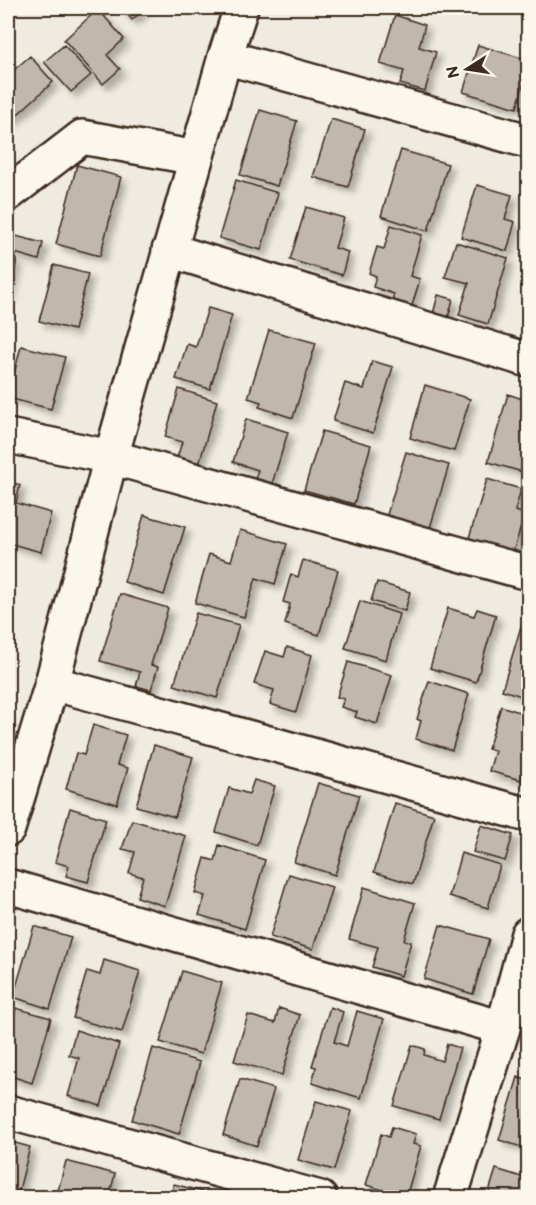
<svg xmlns="http://www.w3.org/2000/svg" width="536" height="1205" font-family="'Balsamiq Sans',sans-serif">
	<style>
		.building { fill: #c0b8ad; stroke: #3b2a1e; stroke-width: 1.5; filter: url(#shadow) }
		.lines { fill: none; stroke-linecap: round; stroke-linejoin: round }
		.street-casing { stroke: #3b2a1e; stroke-width: 38 }
		.secondary-casing { stroke: #3b2a1e; stroke-width: 38 }
		.street { stroke: #fbf7ec; stroke-width: 33 }
		.secondary { stroke: #fbf7ec; stroke-width: 33 }
	</style>
	<defs>
		<filter id="shadow"><feDropShadow dx="5.5" dy="5.5" stdDeviation="3" flood-color="#0004"/></filter>
	</defs>
	<rect width="100%" height="100%" fill="#f0ebe0"/>
	<filter id="ink" filterUnits="userSpaceOnUse"><feTurbulence type="fractalNoise" baseFrequency=".0167" numOctaves="2"/><feDisplacementMap in="SourceGraphic" scale="12" xChannelSelector="R" yChannelSelector="G"/><feConvolveMatrix kernelMatrix="1 2 1 2 8 2 1 2 1" color-interpolation-filters="sRGB"/></filter>
	<g filter="url(#ink)">
		<path class="building" d="M 121,8 L 145,8 L 132,20 Z
			M 98,9 L 124,39 L 107,55 L 120,69 L 103,84 L 64,40 Z
			M 395,15 L 425,25 L 419,47 L 436,52 L 425,91 L 400,84 L 404,71 L 380,64 Z
			M 64,45 L 91,75 L 71,92 L 44,62 Z
			M 478,45 L 528,60 L 528,68 L 517,108 L 463,92 Z
			M 30,56 L 53,82 L 9,122 L 8,75 Z
			M 260,110 L 297,121 L 277,186 L 240,175 Z
			M 331,119 L 365,129 L 348,187 L 313,177 Z
			M 401,150 L 448,164 L 428,231 L 381,216 Z
			M 77,165 L 121,177 L 100,256 L 56,244 Z
			M 236,180 L 278,193 L 261,250 L 219,238 Z
			M 477,185 L 512,195 L 505,219 L 515,222 L 507,251 L 461,237 Z
			M 306,207 L 344,218 L 335,248 L 348,252 L 342,275 L 290,260 Z
			M 391,225 L 422,235 L 410,276 L 420,279 L 411,309 L 391,304 L 394,294 L 373,287 L 376,276 L 369,273 L 377,247 L 384,249 Z
			M 8,234 L 43,243 L 39,260 L 8,251 Z
			M 456,242 L 508,258 L 488,324 L 459,315 L 469,283 L 445,277 Z
			M 8,258 L 17,260 L 8,299 Z
			M 54,265 L 88,274 L 74,330 L 39,321 Z
			M 438,295 L 453,299 L 447,322 L 432,318 Z
			M 208,308 L 232,315 L 210,389 L 176,379 L 187,344 L 196,347 Z
			M 269,330 L 316,343 L 293,418 L 259,407 L 261,402 L 248,398 Z
			M 21,346 L 65,357 L 51,409 L 8,398 Z
			M 372,361 L 393,367 L 373,433 L 333,421 L 345,383 L 364,389 Z
			M 425,385 L 470,399 L 454,451 L 410,438 Z
			M 179,389 L 217,401 L 198,468 L 176,461 L 182,442 L 165,437 Z
			M 508,394 L 528,401 L 528,466 L 526,473 L 488,462 Z
			M 246,419 L 288,432 L 271,487 L 254,482 L 258,470 L 233,462 Z
			M 322,431 L 371,445 L 354,504 L 304,490 Z
			M 406,452 L 449,465 L 429,531 L 386,518 Z
			M 487,479 L 521,489 L 515,511 L 525,514 L 513,552 L 469,538 Z
			M 8,481 L 20,485 L 16,503 L 51,513 L 41,552 L 8,543 Z
			M 144,515 L 185,527 L 164,595 L 124,582 Z
			M 240,530 L 287,544 L 275,584 L 256,578 L 244,617 L 195,603 L 209,554 L 231,561 Z
			M 303,560 L 338,570 L 319,635 L 285,624 L 290,604 L 283,602 L 291,574 L 298,577 Z
			M 377,582 L 410,592 L 405,611 L 371,601 Z
			M 120,594 L 168,608 L 151,665 L 158,667 L 151,690 L 136,686 L 140,672 L 100,661 Z
			M 360,601 L 399,614 L 386,660 L 345,648 Z
			M 448,608 L 474,616 L 477,609 L 496,615 L 476,682 L 430,668 Z
			M 196,613 L 239,625 L 217,698 L 174,685 Z
			M 522,623 L 528,625 L 528,698 L 502,690 Z
			M 287,647 L 312,655 L 296,712 L 270,704 L 274,690 L 254,684 L 265,651 L 284,657 Z
			M 348,662 L 392,675 L 377,724 L 355,717 L 357,712 L 341,707 L 344,699 L 337,697 Z
			M 429,681 L 469,694 L 452,750 L 416,739 L 421,721 L 417,719 Z
			M 501,706 L 528,715 L 528,754 L 521,780 L 489,771 L 495,751 L 488,749 Z
			M 93,725 L 126,735 L 117,765 L 128,768 L 117,804 L 66,789 L 76,753 L 84,755 Z
			M 154,745 L 193,757 L 175,817 L 136,806 Z
			M 254,780 L 275,786 L 257,845 L 216,832 L 229,788 L 249,794 Z
			M 318,783 L 359,795 L 335,875 L 294,862 Z
			M 395,803 L 434,815 L 413,884 L 374,872 Z
			M 70,808 L 106,819 L 88,882 L 66,876 L 69,866 L 55,862 Z
			M 132,820 L 186,836 L 165,906 L 137,897 L 143,877 L 129,873 L 135,852 L 122,849 Z
			M 481,825 L 513,835 L 505,861 L 473,852 Z
			M 219,845 L 265,860 L 245,929 L 199,915 L 205,896 L 195,893 L 205,858 L 215,861 Z
			M 461,853 L 500,865 L 488,908 L 449,896 Z
			M 289,874 L 332,887 L 313,949 L 270,937 Z
			M 364,887 L 415,903 L 404,940 L 411,942 L 401,976 L 372,967 L 378,947 L 349,939 Z
			M 440,925 L 489,939 L 473,994 L 424,979 Z
			M 34,926 L 71,937 L 50,1009 L 13,997 Z
			M 104,960 L 140,971 L 122,1032 L 73,1018 L 87,971 L 100,975 Z
			M 182,971 L 222,983 L 201,1054 L 160,1042 Z
			M 330,1007 L 343,1012 L 334,1042 L 347,1046 L 357,1011 L 384,1019 L 361,1098 L 312,1083 L 316,1067 L 312,1066 Z
			M 16,1008 L 51,1018 L 32,1083 L 8,1075 L 8,1035 Z
			M 279,1008 L 300,1015 L 282,1075 L 234,1061 L 248,1015 L 275,1023 Z
			M 76,1030 L 119,1044 L 101,1106 L 68,1096 L 79,1058 L 69,1055 Z
			M 447,1044 L 460,1048 L 439,1119 L 394,1106 L 412,1045 L 425,1049 L 424,1055 L 442,1061 Z
			M 153,1048 L 200,1062 L 179,1134 L 132,1120 Z
			M 518,1077 L 528,1081 L 528,1149 L 499,1140 Z
			M 240,1079 L 274,1089 L 257,1146 L 223,1135 Z
			M 316,1101 L 352,1111 L 334,1170 L 298,1160 Z
			M 392,1127 L 416,1134 L 413,1144 L 421,1146 L 406,1197 L 366,1185 L 381,1134 L 389,1137 Z
			M 8,1141 L 30,1147 L 17,1198 L 8,1198 Z
			M 66,1161 L 115,1174 L 109,1198 L 56,1198 Z
			M 496,1169 L 528,1179 L 528,1198 L 487,1198 Z
			M 174,1184 L 225,1198 L 170,1198 Z"/>
		<g class="lines">
			<defs>
				<path id="street" d="M 225,57 L 528,141
					M 8,194 L 82,137 L 196,158
					M 169,250 L 528,360
					M 8,436 L 111,457 L 528,573
					M 52,683 L 528,815
					M 8,886 L 503,1028
					M 8,1112 L 320,1198
					M 450,1198 L 503,1028 L 528,934"/>
				<path id="secondary" d="M 8,829 L 52,683 L 111,457 L 225,57 L 241,8"/>
			</defs>
			<use href="#street" class="street-casing"/>
			<use href="#secondary" class="secondary-casing"/>
			<use href="#street" class="street"/>
			<use href="#secondary" class="secondary"/>
		</g>
	</g>
	<rect width="536" height="1205" fill="none" stroke="#fbf7ec" stroke-width="30"/>
	<rect x="15" y="15" width="506" height="1175" fill="none" stroke="#3b2a1e" stroke-width="2" filter="url(#ink)"/>
	<g transform="translate(467 69) rotate(258)" stroke="#fbf7ec" stroke-width="4.5" paint-order="stroke">
	<path d="M0-4.5L10 22L0 15L-10 22Z" fill="#3b2a1e"/>
	<text y="-9" font-size="16" font-weight="bold" text-anchor="middle" fill="#3b2a1e">N</text>
	</g>
</svg>
